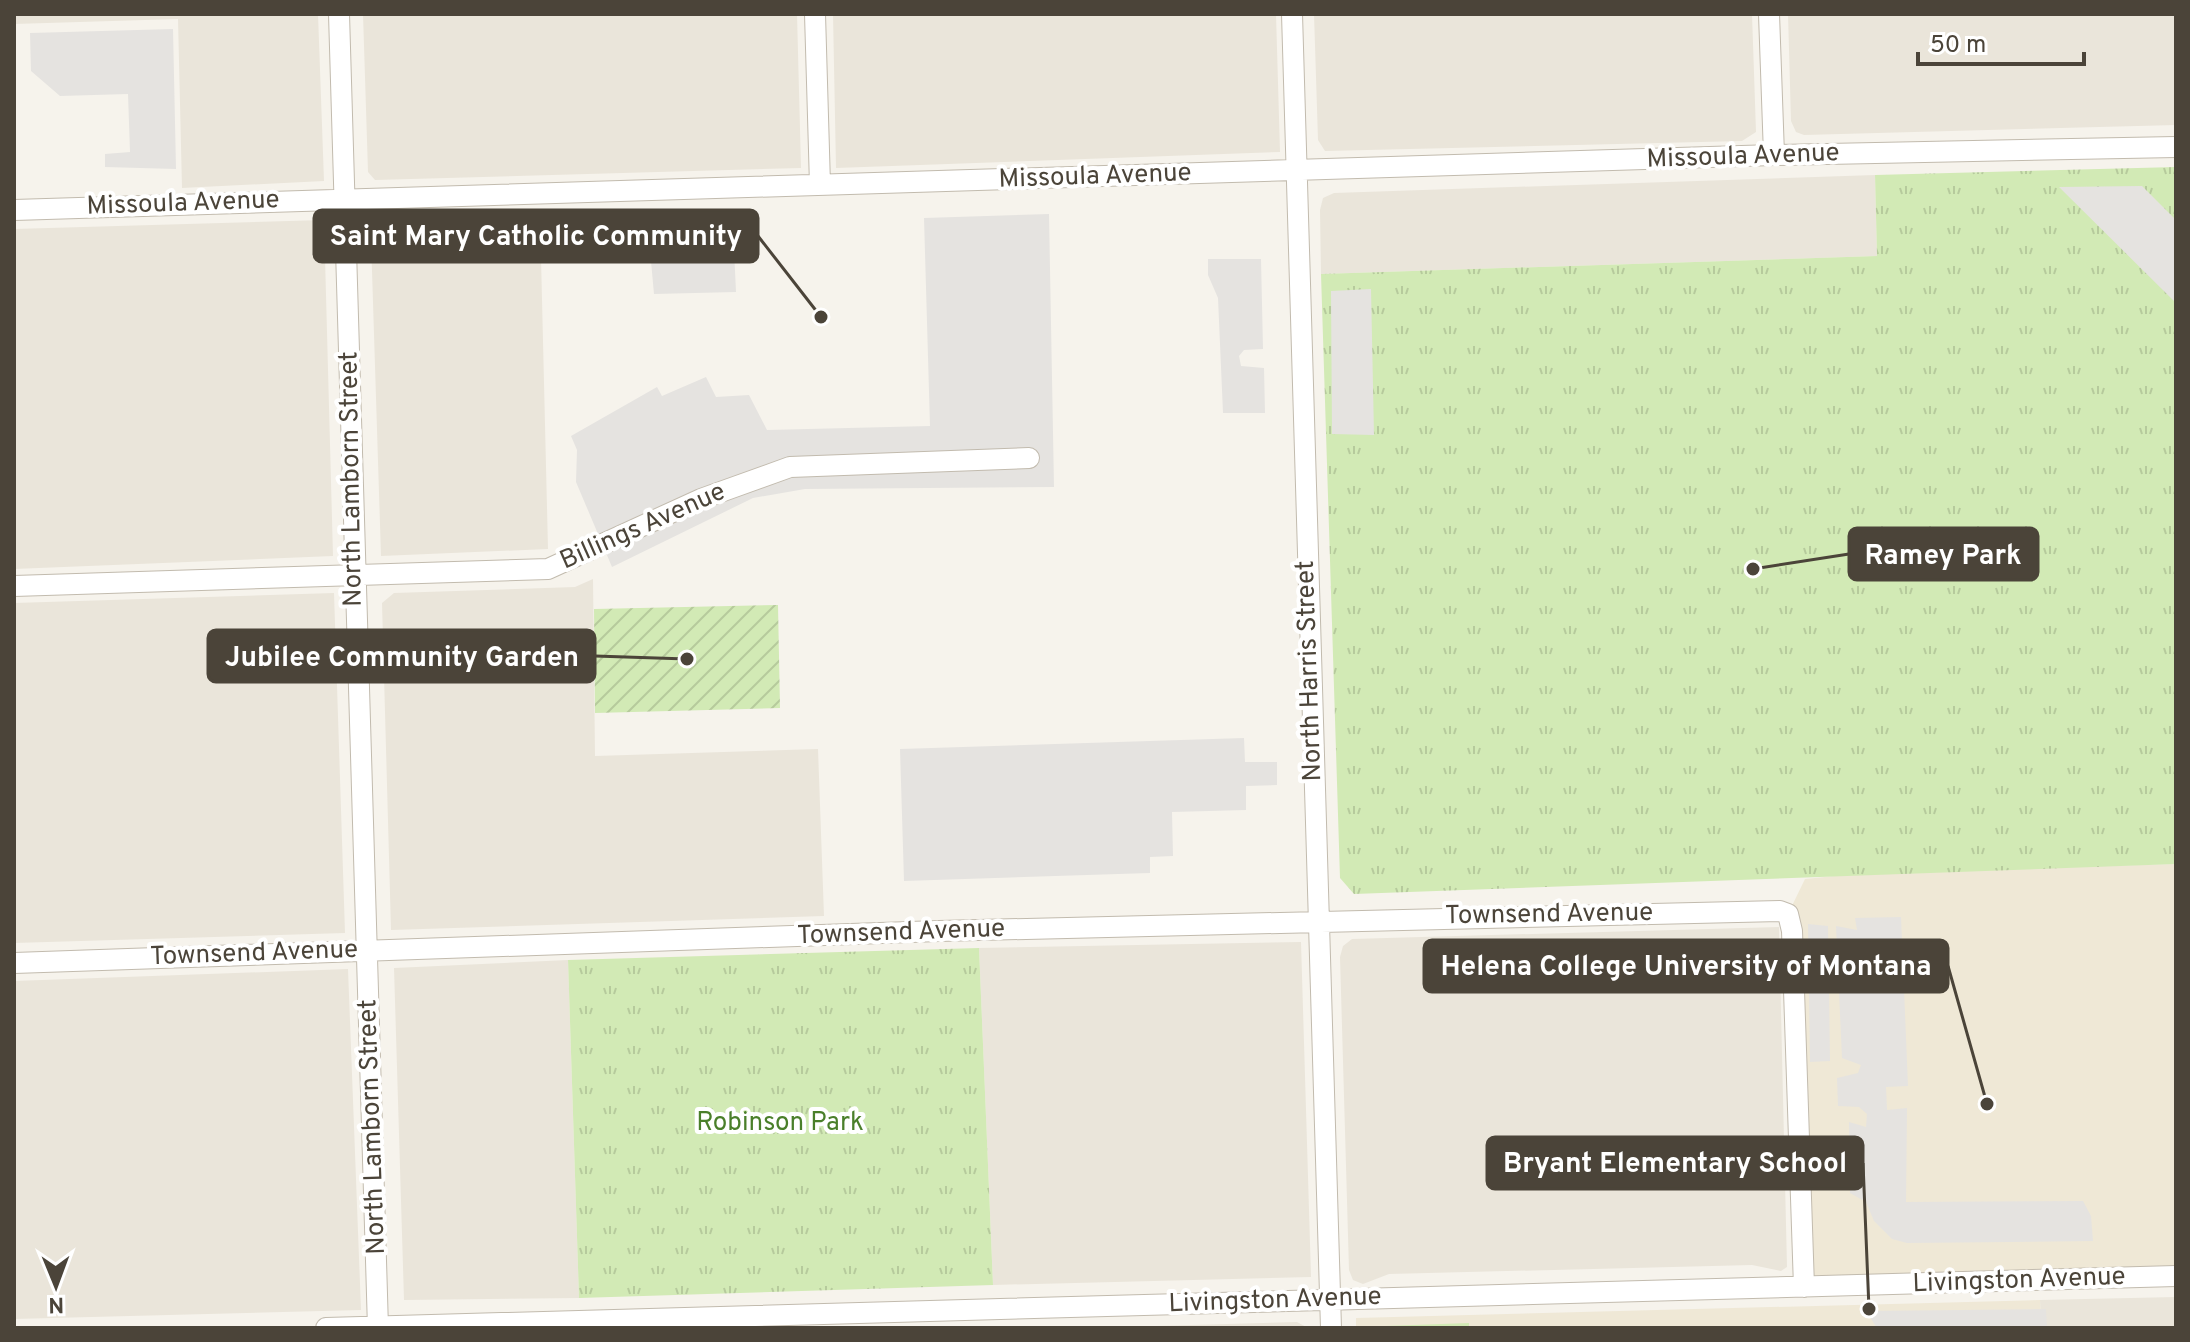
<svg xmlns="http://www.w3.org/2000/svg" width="2190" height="1342" font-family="Overpass,sans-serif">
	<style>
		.residential { fill: #eae5da }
		.education { fill: #efe8d6 }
		.park { fill: url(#park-tufts) }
		.garden { fill: url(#garden-furrows) }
		.parking { fill: #e5e3e0 }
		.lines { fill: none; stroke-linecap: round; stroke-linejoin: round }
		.street-casing { stroke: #c2bbae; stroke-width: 22 }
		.street { stroke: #fff; stroke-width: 20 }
		.labels { text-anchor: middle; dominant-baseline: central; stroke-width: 8; stroke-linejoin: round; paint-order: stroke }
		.street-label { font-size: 26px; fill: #4b4439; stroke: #fff }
		.park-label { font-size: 26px; fill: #4a7f2a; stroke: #fff }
		.leader { fill: none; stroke: #4b4439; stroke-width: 3 }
		.callout-dot { fill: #4b4439; stroke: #fff; stroke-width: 3 }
		.callout { fill: #4b4439; stroke: #4b4439; stroke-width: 3 }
		.callout-label { font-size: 28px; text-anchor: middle; font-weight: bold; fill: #fff }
	</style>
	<defs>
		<pattern id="park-tufts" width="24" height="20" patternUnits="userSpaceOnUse" patternTransform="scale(2)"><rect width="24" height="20" fill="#d2eab5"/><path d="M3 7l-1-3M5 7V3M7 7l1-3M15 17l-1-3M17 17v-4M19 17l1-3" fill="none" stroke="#b6ca9c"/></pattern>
		<pattern id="garden-furrows" width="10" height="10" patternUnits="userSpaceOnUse" patternTransform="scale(2)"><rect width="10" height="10" fill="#d2eab5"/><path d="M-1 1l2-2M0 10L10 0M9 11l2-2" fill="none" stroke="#b6ca9c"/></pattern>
	</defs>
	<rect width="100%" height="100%" fill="#f6f3ec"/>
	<path class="residential" d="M 14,14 L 318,14 L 324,181 L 182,188 L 178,19 L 14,24 Z
		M 363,14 L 797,14 L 801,168 L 375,180 L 368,172 Z
		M 833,14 L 1276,14 L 1280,152 L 836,168 Z
		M 1314,14 L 1752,14 L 1756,132 L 1742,141 L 1325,151 L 1318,140 Z
		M 1788,14 L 2176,14 L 2176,125 L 1804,135 L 1796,132 L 1791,121 Z
		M 1875,175 L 1877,256 L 1321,274 L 1320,210 L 1323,198 L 1334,193 Z
		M 540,216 L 548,549 L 381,556 L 371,239 L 374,224 L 380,220 Z
		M 324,220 L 333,556 L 14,569 L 14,229 Z
		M 593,579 L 595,756 L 818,749 L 824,916 L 391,930 L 382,603 L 394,593 L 575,587 Z
		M 334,593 L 345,933 L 14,943 L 14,603 Z
		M 1779,927 L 1787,1267 L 1781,1271 L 1752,1265 L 1389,1274 L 1363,1284 L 1353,1280 L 1349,1270 L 1340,957 L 1343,946 L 1352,939 Z
		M 1301,942 L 1311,1277 L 993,1285 L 979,948 Z
		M 568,960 L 579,1298 L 404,1300 L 394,968 Z
		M 348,969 L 361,1310 L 14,1319 L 14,981 Z
		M 2176,1297 L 2176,1328 L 2041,1328 L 2040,1300 Z
		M 1297,1322 L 1308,1328 L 1083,1328 Z"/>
	<path class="education" d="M 2176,864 L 2176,1277 L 1804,1287 L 1788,914 L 1805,879 L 1874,872 Z
		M 2040,1300 L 2041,1328 L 1356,1328 L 1356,1318 Z"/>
	<path class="park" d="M 2176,167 L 2176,864 L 1354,894 L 1340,878 L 1321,274 L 1877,256 L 1875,175 Z
		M 979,948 L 993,1285 L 579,1298 L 568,960 Z
		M 1469,1323 L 1469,1328 L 1385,1328 L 1385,1326 Z"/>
	<path class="garden" d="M 778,605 L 780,708 L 595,713 L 594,609 Z"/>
	<path class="parking" d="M 173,29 L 176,169 L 105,167 L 105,154 L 130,152 L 128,94 L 60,96 L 31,71 L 30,33 Z
		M 2142,186 L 2176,220 L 2176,303 L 2059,187 Z
		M 1049,214 L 1054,487 L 805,489 L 753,498 L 612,567 L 576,482 L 577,450 L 571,436 L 657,387 L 662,396 L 706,377 L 716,397 L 749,395 L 767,430 L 930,426 L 924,218 Z
		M 734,249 L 736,292 L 654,294 L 650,250 Z
		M 1208,259 L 1261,259 L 1263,349 L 1244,350 L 1239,356 L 1241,366 L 1264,368 L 1265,413 L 1223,413 L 1218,298 L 1208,275 Z
		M 1371,289 L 1374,435 L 1332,434 L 1331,291 Z
		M 1244,738 L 1245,762 L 1277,762 L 1277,785 L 1246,786 L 1246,810 L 1172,812 L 1173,856 L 1150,857 L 1150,873 L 904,881 L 900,749 Z
		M 1901,917 L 1908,1086 L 1886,1087 L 1887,1110 L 1907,1108 L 1906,1202 L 2083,1201 L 2091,1216 L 2093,1241 L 1907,1243 L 1892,1239 L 1874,1221 L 1866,1202 L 1850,1193 L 1849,1122 L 1866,1127 L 1867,1114 L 1859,1107 L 1838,1106 L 1837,1078 L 1858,1073 L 1861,1065 L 1842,1058 L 1836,926 L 1857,930 L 1855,918 Z
		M 1808,924 L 1828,926 L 1830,1061 L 1810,1062 Z
		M 2046,1309 L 2047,1328 L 1877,1328 L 1866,1311 Z"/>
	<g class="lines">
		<defs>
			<path id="street" d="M 339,14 L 378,1328
				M 815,14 L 820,185
				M 1292,14 L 1331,1328
				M 1769,14 L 1774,155
				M 14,210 L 1774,155 L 2176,147
				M 14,586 L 548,569 L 701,499 L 790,467 L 1029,458
				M 14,963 L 939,931 L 1780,911 L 1788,914 L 1792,931 L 1804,1287
				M 326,1328 L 2176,1276"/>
		</defs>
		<use href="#street" class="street-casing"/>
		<use href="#street" class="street"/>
	</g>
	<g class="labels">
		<g class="street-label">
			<text transform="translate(1743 157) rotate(-2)">Missoula Avenue</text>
			<text transform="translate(1095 177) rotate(-2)">Missoula Avenue</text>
			<text transform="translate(183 204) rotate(-2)">Missoula Avenue</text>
			<text transform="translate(352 479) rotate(-91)">North Lamborn Street</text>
			<text transform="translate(643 527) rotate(-24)">Billings Avenue</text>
			<text transform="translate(1310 671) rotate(-92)">North Harris Street</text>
			<text transform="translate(1549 915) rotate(-1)">Townsend Avenue</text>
			<text transform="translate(901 933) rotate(-2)">Townsend Avenue</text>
			<text transform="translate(254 954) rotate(-2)">Townsend Avenue</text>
			<text transform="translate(373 1127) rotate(-92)">North Lamborn Street</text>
			<text transform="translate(2019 1281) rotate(-2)">Livingston Avenue</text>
			<text transform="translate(1275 1301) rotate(-2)">Livingston Avenue</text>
		</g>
		<g class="park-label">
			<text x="780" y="1123">Robinson Park</text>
		</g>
	</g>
	<path class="leader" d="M821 317L758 236M1753 569L1849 554M687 659L595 656M1987 1104L1948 966M1869 1309L1863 1163"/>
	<g class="callout-dot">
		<circle cx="821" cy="317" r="8"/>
		<circle cx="1753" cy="569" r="8"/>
		<circle cx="687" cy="659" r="8"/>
		<circle cx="1987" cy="1104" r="8"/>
		<circle cx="1869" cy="1309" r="8"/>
	</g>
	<g class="callout">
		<rect x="314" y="210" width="444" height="52" rx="8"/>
		<rect x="1849" y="528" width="189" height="52" rx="8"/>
		<rect x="208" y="630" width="387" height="52" rx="8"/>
		<rect x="1424" y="940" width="524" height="52" rx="8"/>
		<rect x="1487" y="1137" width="376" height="52" rx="8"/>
	</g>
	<g class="callout-label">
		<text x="536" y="245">Saint Mary Catholic Community</text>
		<text x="1943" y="564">Ramey Park</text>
		<text x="402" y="666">Jubilee Community Garden</text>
		<text x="1686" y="975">Helena College University of Montana</text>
		<text x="1675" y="1172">Bryant Elementary School</text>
	</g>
	<rect width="2190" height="1342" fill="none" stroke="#4b4439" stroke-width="32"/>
	<g transform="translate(56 1286) rotate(179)" stroke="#ffffff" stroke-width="6" paint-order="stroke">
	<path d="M0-6L14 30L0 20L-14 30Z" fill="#4b4439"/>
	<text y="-12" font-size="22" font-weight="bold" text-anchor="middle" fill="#4b4439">N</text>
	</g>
	<path d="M1918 52v12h166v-12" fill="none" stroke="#4b4439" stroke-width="4"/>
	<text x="1930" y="52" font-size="24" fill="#4b4439" stroke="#ffffff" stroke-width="6" paint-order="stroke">50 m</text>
</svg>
